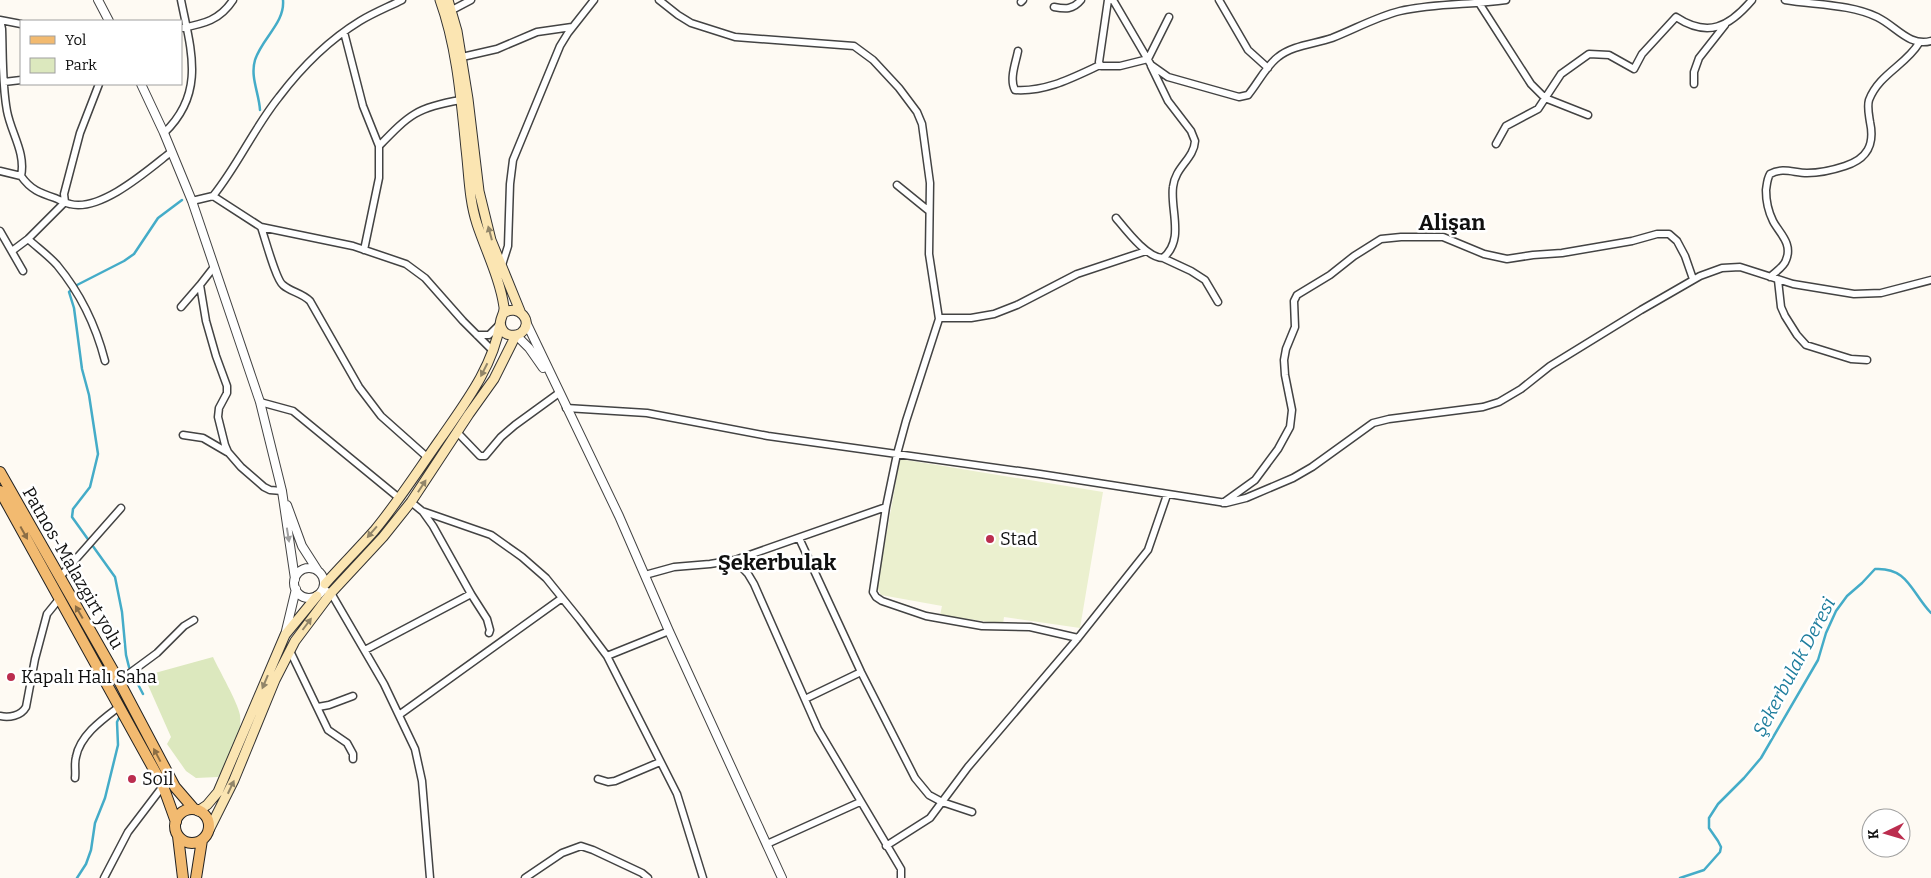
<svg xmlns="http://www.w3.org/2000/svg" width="1931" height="878" font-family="Bitter,serif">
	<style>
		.green { fill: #dce8be }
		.pitch { fill: #ebf0cf }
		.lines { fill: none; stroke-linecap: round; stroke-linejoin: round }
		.stream { stroke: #44acc8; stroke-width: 2.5 }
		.minor-casing { stroke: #434343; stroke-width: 9 }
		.tertiary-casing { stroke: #434343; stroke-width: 10 }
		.secondary-casing { stroke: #323232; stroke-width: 11 }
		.primary-casing { stroke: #212121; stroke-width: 12 }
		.minor { stroke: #fff; stroke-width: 6 }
		.tertiary { stroke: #fff; stroke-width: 8 }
		.secondary { stroke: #fbe5b2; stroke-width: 9 }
		.primary { stroke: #f2ba70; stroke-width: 10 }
		.oneway { fill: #918569 }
		.oneway2 { fill: #8c6e45 }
		.oneway3 { fill: #9f9f9f }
		.poi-dot { fill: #bb2d4e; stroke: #fff; stroke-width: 2 }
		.labels { text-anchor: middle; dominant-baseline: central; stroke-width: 5; stroke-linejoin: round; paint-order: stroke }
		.poi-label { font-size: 18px; fill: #101010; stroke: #fff; text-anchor: start }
		.street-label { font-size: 18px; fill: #101010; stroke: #fff }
		.water-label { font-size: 19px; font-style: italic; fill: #1e7d9d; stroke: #fff }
		.district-label { font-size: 22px; font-weight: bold; fill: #101010; stroke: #fff }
	</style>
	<rect width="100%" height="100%" fill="#fefaf3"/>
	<path class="green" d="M 213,657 C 219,670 238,703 240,715 C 243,736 229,759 218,777 L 196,778 L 186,771 L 167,744 L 171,737 L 144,676 Z"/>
	<path class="pitch" d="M 900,459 L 1103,492 L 1080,628 L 1004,617 L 1003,624 L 940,615 L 942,606 L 881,595 L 877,587 Z"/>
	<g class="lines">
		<path class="stream" d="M 260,110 C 259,93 250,77 255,60 C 262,38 285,23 283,0
			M 143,694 L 129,667 L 126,655 L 122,612 L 115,577 L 72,517 L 73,509 L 90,487 L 98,454 L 89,395 L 82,369 L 74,308 L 69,292 L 77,285 L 124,261 L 134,254 L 158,218 L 182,200
			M 77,878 L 86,864 L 91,850 L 95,823 L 105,798 L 118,745 L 117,722 L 119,718
			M 1680,878 L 1704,870 L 1720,852 L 1721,847 L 1718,841 L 1709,828 L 1709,818 L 1718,804 L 1744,778 L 1761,758 L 1818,660 L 1826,633 L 1836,611 L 1847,596 L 1862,583 L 1875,569 C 1908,567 1911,592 1931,613"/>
		<defs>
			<path id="minor" d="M 659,0 L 678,15 L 691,23 L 735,37 L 854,46 L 873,60 L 899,88 L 917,112 L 922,124 L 930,183 L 929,254 L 939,319 L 906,421 L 897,454 L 886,507 L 873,592 L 876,597 L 882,601 L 926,616 L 982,626 L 1030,627 L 1078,638
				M 1108,0 L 1099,62 L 1101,66 L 1120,66 L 1148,59 L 1169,17
				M 1113,0 L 1151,65 L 1168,77 L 1239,97 L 1248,95 C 1258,83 1266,66 1278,57 C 1293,45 1315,44 1332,38 C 1355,29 1376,17 1400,11 C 1435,3 1470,5 1506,0
				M 1219,0 L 1248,50 L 1268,68
				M 1785,0 C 1815,5 1850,4 1877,17 C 1896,26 1909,47 1931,41
				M 1021,2 L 1023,0
				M 1479,3 L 1531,84 L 1545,98 L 1588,115
				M 1054,7 C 1065,9 1073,10 1081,0
				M 452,10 L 471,0
				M 0,20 L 2,29 C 3,56 2,84 7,111 C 11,133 26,153 21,176
				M 0,20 L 21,24
				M 181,28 C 204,24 220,20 233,0
				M 344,32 L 363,106 L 379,146
				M 1018,51 C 1016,62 1009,79 1015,90 C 1046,92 1072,78 1100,65
				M 462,57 L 497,49 L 537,32 L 572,27
				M 4,82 L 21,80
				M 1694,84 L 1694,72 L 1699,58 L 1725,25
				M 164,133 C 206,93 191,50 181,0
				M 1496,144 L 1506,126 L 1538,109 L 1561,74 L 1589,54 L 1609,55 L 1634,69 L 1642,54 L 1676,17 C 1708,38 1729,27 1752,0
				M 0,171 L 21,176 C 31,190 40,193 55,198 C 60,200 65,203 70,204 C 101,212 148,170 171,152
				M 897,185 L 929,211
				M 213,196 C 238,165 254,128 279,97 C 301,68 329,40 360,21 C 373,13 388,7 402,0
				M 192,201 L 213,196 L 261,227 L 353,246 L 406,264 L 425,278 L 463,321 L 493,351
				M 1116,218 C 1126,230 1147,258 1163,258 C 1185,240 1170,210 1173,187 C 1175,167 1194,159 1195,141 L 1191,131 L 1168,101 L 1151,66
				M 261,227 C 265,238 276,280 283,285 C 291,292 302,293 310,301 L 359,387 L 381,416 L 427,457
				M 0,231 L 23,271
				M 28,239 C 38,248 49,256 57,265 C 81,294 96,326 105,361
				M 364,250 L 379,178 L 379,146 C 409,115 417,107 461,100
				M 12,251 L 28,239 L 65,202 L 64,194 L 80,133 L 99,84
				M 1163,258 L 1191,271 L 1205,280 L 1218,302
				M 502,265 L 508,246 L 510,184 L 513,160 L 560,46 L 568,33 L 594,0
				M 214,267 L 200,285 L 206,321 L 216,356 L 227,386 L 227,393 L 219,408 L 218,417 L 225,445 L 228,452 L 241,467 L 264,487 L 270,490 L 282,491
				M 1770,277 C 1775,272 1784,267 1786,260 C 1793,243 1779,233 1773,221 C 1768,211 1766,200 1766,190 C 1767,184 1767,179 1770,174 C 1783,167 1794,173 1807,173 C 1820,173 1833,170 1845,166 C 1867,159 1875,145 1870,122 C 1869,115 1867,107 1869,100 C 1879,74 1906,65 1919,43
				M 1778,280 L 1781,307 L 1785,316 L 1797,335 L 1806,345 L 1851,359 L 1867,360
				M 181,307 L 200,285
				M 939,318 L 971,318 L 994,314 L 1017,305 L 1077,274 L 1146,251
				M 477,335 L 489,335 L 499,325
				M 260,402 L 293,411 L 399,498
				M 566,408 L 647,413 L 768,436 L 1040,474 L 1226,503 L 1246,498 L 1293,478 L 1312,467 L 1373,423 L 1389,419 L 1483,407 L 1499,402 L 1521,389 L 1550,366 L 1641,310 L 1700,276 L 1722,268 L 1740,267 L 1793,284 L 1854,294 L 1881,293 L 1931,280
				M 457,432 L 480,456 L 485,456 L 501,437 L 515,425 L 559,393
				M 183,435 L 203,438 L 227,452
				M 411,502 L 422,511 L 491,535 L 522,557 L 546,578 L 580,620 L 607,656 L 677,794 L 703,878
				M 1223,503 L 1255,480 L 1278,449 L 1290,427 L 1292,410 L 1285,375 L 1284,360 L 1286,349 L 1295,327 L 1294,301 L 1297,295 L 1330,275 L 1354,256 L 1381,239 L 1401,237 L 1443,237 L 1484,254 L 1507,259 L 1533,255 L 1562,253 L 1632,241 L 1657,234 L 1669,234 L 1677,241 L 1685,256 L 1693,279
				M 423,512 L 433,526 L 471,594 L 487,619 L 490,630 L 489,633
				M 799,538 L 861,672 L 915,778 L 929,795 L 942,802 L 972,812
				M 735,560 L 886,507
				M 645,575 L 674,567 L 710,564 L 735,560 L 748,574 L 754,584 L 818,729 L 901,869 L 901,878
				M 60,577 L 121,508
				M 323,589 L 331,593 L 384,684 L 415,749 L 422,781 L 430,878
				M 365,650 L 471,594
				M 290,651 L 328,730 L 347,743 L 353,754 L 353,759
				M 607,656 L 669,631
				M 119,681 L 157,653 L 184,626 L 194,620
				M 805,699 L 861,672
				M 318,707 L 329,705 L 353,696
				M 399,715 L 562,598
				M 0,716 C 9,718 21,716 26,707 L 35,659 L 47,614 L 60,598
				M 75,778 C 76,771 74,764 76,757 C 80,735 103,719 120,706
				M 598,779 L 608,782 L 615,781 L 660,762
				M 767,844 L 860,802
				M 886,846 L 930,818 L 968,767 L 1078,638 L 1148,550 L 1167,495
				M 104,878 L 128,832 L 163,786
				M 525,878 L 562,853 L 581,846 L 593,850 L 642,873 L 648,878"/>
			<path id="tertiary" d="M 98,0 L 109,21
				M 141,84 L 164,133 L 192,201 L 260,402 L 282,491 L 295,579
				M 526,322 L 619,516 L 669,631 L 782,878
				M 516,335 L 529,348 L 543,368
				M 287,505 L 302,546 L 318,571
				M294 583a15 15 0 1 1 30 0a15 15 0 1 1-30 0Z
				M 285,635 L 296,589"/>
			<path id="secondary" d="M 440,0 C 457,47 461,99 466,149 C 469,174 469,200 477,224 C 486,251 500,279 504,307 C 505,315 497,320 502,329 C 505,336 515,337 521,333 C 535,322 518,303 504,313
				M 448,0 L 457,31 L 468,99 L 479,191 L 491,240 L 520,311
				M 325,584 C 341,566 358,549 374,531 C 398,502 419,469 441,438 C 465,403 493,367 500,324
				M 198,811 L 207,805 L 218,792 L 285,635 L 317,596
				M 209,830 L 234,780 L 275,680 L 295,641 L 331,593 L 383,537 L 411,502 L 469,414 L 494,379 L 516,335"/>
			<path id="primary" d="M 0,472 L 119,681 L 175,787 L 194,809
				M 0,491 L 163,786 L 176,822
				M175 826a17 17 0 1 1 34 0a17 17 0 1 1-34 0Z
				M 178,836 L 183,878
				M 196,878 L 202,840"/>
		</defs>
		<use href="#minor" class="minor-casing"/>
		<use href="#tertiary" class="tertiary-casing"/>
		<use href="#secondary" class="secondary-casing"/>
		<use href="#primary" class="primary-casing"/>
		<use href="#minor" class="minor"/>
		<use href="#tertiary" class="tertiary"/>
		<use href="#secondary" class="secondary"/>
		<use href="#primary" class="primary"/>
	</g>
	<defs><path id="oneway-solid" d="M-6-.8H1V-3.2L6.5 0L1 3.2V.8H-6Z" transform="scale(1.25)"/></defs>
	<g class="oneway">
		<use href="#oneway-solid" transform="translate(490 233) rotate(-105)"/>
		<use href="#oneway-solid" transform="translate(484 370) rotate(117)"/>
		<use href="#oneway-solid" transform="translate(422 486) rotate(-57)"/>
		<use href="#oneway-solid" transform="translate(372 532) rotate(131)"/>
		<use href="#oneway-solid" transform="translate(307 624) rotate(-53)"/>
		<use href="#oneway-solid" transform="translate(265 682) rotate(113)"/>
		<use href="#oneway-solid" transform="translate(231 787) rotate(-65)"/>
	</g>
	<g class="oneway2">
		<use href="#oneway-solid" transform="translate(24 533) rotate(61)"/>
		<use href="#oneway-solid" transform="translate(79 612) rotate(-120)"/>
		<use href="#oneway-solid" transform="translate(157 755) rotate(-118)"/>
	</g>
	<use class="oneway3" href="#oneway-solid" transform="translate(288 535) rotate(81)"/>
	<g class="poi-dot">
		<circle cx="990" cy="539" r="5"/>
		<circle cx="11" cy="677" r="5"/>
		<circle cx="132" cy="779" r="5"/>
	</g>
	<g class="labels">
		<g class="poi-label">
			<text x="1000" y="539">Stad</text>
			<text x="21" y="677">Kapalı Halı Saha</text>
			<text x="142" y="779">Soil</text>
		</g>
		<g class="street-label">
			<text transform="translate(73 568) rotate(60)">Patnos-Malazgirt yolu</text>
		</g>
		<g class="water-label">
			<text transform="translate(1794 667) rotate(-62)">Şekerbulak Deresi</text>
		</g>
		<g class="district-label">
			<text x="1452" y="222">Alişan</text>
			<text x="777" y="562">Şekerbulak</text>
		</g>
	</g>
	<rect x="20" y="20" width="162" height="65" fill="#ffffff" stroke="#9f9f9f"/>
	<rect x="30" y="36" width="25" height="8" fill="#f2ba70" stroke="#9f9f9f"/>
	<text x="65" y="45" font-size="15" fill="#101010">Yol</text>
	<rect x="30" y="58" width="25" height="15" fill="#dce8be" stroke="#9f9f9f"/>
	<text x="65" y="70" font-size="15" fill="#101010">Park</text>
	<g transform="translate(1886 833) rotate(265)"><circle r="24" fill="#ffffff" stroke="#9f9f9f"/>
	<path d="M0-4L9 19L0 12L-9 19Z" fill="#bb2d4e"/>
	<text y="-8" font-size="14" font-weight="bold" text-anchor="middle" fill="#101010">K</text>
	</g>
</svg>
